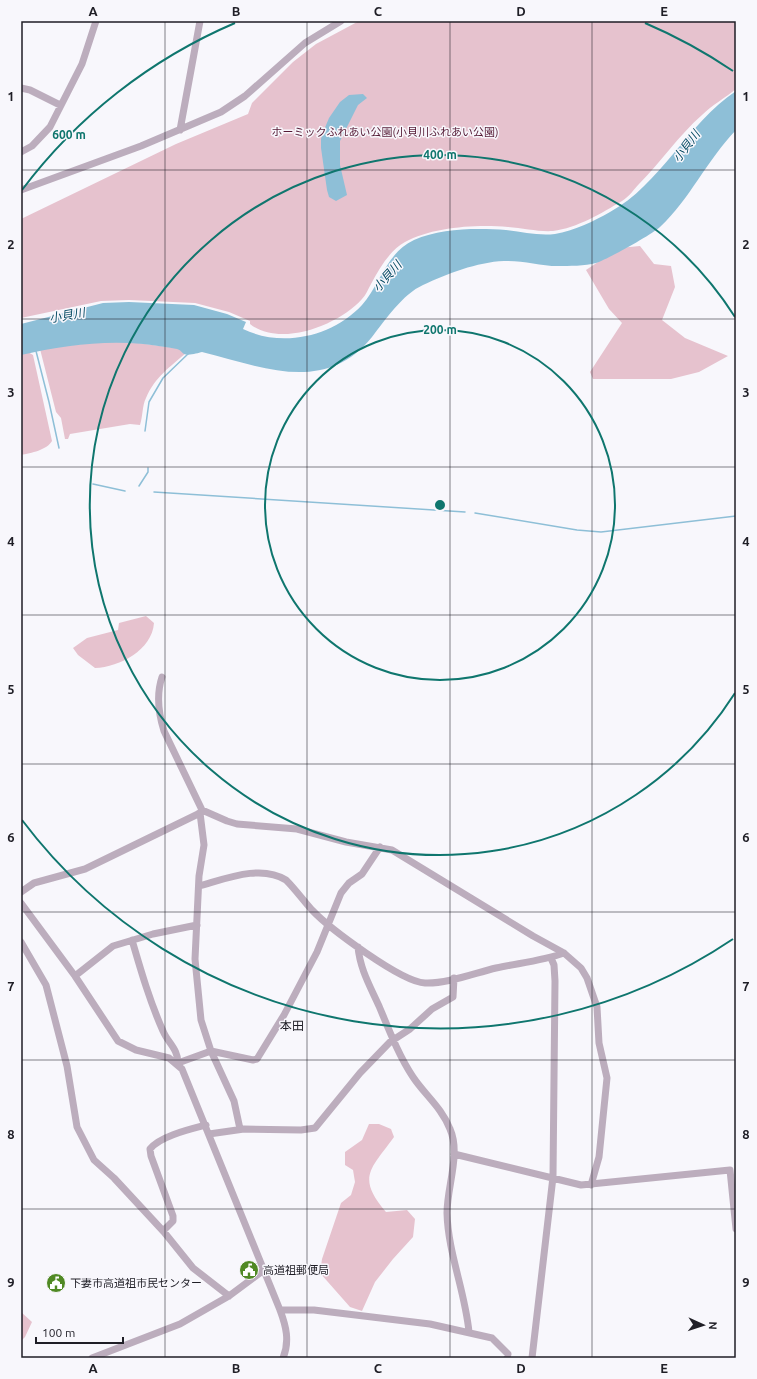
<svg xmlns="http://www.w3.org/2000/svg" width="757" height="1379" font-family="Ubuntu,'Noto Sans JP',sans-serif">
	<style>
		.green { fill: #e6c2ce }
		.water { fill: #8ebfd7 }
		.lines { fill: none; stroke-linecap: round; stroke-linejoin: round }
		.stream { stroke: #8ebfd7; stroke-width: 1.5 }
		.minor { stroke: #bcadbd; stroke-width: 7 }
		.grid { fill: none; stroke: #1f1e26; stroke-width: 1; stroke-opacity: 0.55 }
		.ring { fill: none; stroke: #0f766e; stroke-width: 2 }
		.labels { text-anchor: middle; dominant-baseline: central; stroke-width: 3; stroke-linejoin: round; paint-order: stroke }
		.park-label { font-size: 11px; fill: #541934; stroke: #f8f7fc }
		.poi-label { font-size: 11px; fill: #1f1e26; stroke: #f8f7fc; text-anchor: start }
		.water-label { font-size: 12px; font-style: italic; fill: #044962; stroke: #f8f7fc }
		.neighbourhood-label { font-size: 12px; fill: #1f1e26; stroke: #f8f7fc }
		.centre { fill: #0f766e; stroke: #f8f7fc; stroke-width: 2 }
		.ring-label { font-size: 12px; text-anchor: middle; font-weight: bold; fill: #0f766e; stroke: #f8f7fc; stroke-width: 3; stroke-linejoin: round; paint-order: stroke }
		.neatline { fill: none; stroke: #1f1e26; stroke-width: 1.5 }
		.grid-label { font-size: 13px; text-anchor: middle; font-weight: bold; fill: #1f1e26 }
	</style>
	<rect width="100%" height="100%" fill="#f8f7fc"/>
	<path class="green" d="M 359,21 L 736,21 L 736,89 C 725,98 712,105 702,115 C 679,135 661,162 639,184 C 634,189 629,197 622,201 C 602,213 577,228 553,231 C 539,232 523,228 508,227 C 477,224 432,227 405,242 C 390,250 379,269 371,284 C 368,289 366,295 362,299 C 339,325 280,348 250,324 L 250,321 L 229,312 L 195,303 L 129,300 L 101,301 L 21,318 L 21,219 L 176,144 L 248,114 L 252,103 L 293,62 L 316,44 Z
		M 640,246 L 654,264 L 671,266 L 675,287 L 662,320 L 685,338 L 728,356 L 699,372 L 671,379 L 593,379 L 590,372 L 622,323 L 609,309 L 586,270 L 619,248 Z
		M 115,340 L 183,349 L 186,353 C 170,367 155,377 146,398 C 142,406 143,416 140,425 L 130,424 L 70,434 L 68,439 L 65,439 L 61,418 L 56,412 L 40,349 Z
		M 28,352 L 33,355 L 52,441 C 47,450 31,453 21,455 L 21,354 Z
		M 146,616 L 154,623 C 152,650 120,667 95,668 L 78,655 L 73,648 L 87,638 L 118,630 L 119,623 Z
		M 369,1124 L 379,1124 L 391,1129 L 394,1137 C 371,1169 356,1177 386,1212 L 407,1210 L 415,1219 L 413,1237 L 393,1259 L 375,1282 L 362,1311 L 350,1307 L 320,1273 L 322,1259 L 341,1203 L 351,1195 L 355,1182 L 353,1170 L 345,1165 L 345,1152 L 362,1140 Z
		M 21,1312 L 32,1322 L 25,1337 L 21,1341 Z"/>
	<path class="water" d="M 736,91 L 736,130 C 707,160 690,199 660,227 C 651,235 608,259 596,263 C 585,266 569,266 558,266 C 540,266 522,260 504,261 C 477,262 447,274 423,285 C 403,294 385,320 372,337 C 325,395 263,367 202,352 C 198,353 189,356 184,354 C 181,352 181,350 177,349 C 166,347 154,345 143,344 C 102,340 61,346 21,355 L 21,324 L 103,303 L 129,302 L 194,305 L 227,314 L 246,322 L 243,329 C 282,348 332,337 362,305 C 380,285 386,253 414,240 C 441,228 477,228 506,230 C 522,232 539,236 555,234 C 574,231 594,221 610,212 C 660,185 687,124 736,91 Z
		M 363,94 L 367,98 L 358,105 L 340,141 L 340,165 L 347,195 L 336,201 L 329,197 L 327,190 L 321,148 L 321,139 L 324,130 L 329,118 L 340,102 L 349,95 Z"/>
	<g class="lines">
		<path class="stream" d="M 36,351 L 49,402 L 59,448
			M 145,431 L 149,402 L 163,378 L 190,352
			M 93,484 L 125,491
			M 139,486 L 148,472 L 148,468
			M 154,492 L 465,512
			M 475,513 L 577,530 L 601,532 L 736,516"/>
		<path class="minor" d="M 21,88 L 30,90 L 60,105
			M 180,130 L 200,21
			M 21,152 L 32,146 L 50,127 L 82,64 L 96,21
			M 21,190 L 141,146 L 221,112 L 245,96 L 305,43 L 341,21
			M 162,677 C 156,695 158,712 164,731 L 202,810 L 227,821 L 237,824 L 297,829 L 346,842 L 392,850 L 533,936 L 564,953 L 581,968 L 587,978 L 597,1007 L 599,1043 L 607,1078 L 599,1157 L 591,1185
			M 200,813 L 204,845 L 199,876 L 195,959 L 201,1020 L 211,1051 L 234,1101 L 240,1129
			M 199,886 C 225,879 261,864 286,880 C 295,889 303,900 312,910 C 329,928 401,982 425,983 C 446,984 475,973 496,968 C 519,963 542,961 564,953
			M 21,892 L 34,883 L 85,869 L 196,815 L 201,812
			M 21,903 L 75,976 L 118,1041 L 136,1050 L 169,1058 L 182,1069 L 280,1310 C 286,1326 290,1341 283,1358
			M 132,940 C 141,971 150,1002 163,1031 C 168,1043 178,1049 178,1063 L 211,1051 L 253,1060 L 257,1059 L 284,1015 L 317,952 L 341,893 L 349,883 L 362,874 L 380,847
			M 21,942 L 46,985 L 67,1066 L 77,1127 L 94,1160 L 114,1178 L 164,1232 L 193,1268 L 229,1296
			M 358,947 C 360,969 370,986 379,1006 C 389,1030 399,1056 413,1077 C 425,1095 442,1108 450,1129 C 461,1154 447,1186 447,1213 C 448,1253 465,1291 469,1332
			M 75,976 L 113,946 L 153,934 L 197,925
			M 209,1134 L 244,1129 L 301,1130 L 315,1128 L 360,1073 L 390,1042 L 410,1029 L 432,1009 L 453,997 L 454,978
			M 454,1154 L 581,1185 L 730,1170 L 736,1229
			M 163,1231 L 173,1221 L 173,1216 L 151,1156 L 150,1149 C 160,1136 191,1129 206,1125
			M 280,1310 L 314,1310 L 430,1324 L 492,1338 L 508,1354 L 507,1358
			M 92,1358 L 180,1324 L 229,1296 L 264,1270
			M 532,1358 L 553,1177 L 555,981 L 554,965 L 551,958"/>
	</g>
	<path class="grid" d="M 165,21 L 165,1358M 307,21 L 307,1358M 450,21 L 450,1358M 592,21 L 592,1358M 21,170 L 736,170M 21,319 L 736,319M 21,467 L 736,467M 21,615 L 736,615M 21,764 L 736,764M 21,912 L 736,912M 21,1060 L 736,1060M 21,1209 L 736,1209"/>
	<g class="ring">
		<circle cx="440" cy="505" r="175"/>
		<path d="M735 693A350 350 0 1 1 735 317"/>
		<path d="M733 939A524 524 0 0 1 22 820M22 190A524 524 0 0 1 235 23M645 23A524 524 0 0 1 733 71"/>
	</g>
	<defs>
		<symbol id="civic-disc" viewBox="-11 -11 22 22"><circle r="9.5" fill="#508924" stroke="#f8f7fc"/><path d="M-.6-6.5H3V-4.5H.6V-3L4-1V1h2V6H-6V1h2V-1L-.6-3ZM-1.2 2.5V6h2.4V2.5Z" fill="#fff"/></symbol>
	</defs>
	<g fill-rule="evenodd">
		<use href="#civic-disc" x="238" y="1259" width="22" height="22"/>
		<use href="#civic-disc" x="45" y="1272" width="22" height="22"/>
	</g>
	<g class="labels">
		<g class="park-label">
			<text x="385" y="132">ホーミックふれあい公園(小貝川ふれあい公園)</text>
		</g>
		<g class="poi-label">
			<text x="263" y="1270">高道祖郵便局</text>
			<text x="70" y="1283">下妻市高道祖市民センター</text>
		</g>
		<g class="water-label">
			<text transform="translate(686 146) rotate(-53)">小貝川</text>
			<text transform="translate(387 276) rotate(-48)">小貝川</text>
			<text transform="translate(67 315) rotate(-10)">小貝川</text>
		</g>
		<g class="neighbourhood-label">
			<text x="292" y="1025">本田</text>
		</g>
	</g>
	<circle cx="440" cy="505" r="6" class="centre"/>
	<g class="ring-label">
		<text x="69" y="139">600 m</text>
		<text x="440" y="159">400 m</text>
		<text x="440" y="334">200 m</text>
	</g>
	<rect width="757" height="1379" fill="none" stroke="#f8f7fc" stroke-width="44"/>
	<g transform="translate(703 1325) rotate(93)" stroke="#f8f7fc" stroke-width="3" paint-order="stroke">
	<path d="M0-3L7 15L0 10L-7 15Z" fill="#1f1e26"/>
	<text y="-6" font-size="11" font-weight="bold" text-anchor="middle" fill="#1f1e26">N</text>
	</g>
	<path d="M36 1337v6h87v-6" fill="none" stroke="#1f1e26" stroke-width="2"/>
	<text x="42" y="1337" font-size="12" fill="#1f1e26" stroke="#f8f7fc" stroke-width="3" paint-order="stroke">100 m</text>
	<rect x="22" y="22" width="713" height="1335" class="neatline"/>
	<g class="grid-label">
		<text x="93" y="16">A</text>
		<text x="236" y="16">B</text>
		<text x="378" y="16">C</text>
		<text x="521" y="16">D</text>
		<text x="664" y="16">E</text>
		<text x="11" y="101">1</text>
		<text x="746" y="101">1</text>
		<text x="11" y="249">2</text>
		<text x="746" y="249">2</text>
		<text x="11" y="397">3</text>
		<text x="746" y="397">3</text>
		<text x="11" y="546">4</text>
		<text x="746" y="546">4</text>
		<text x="11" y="694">5</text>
		<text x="746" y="694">5</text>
		<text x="11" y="842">6</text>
		<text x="746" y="842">6</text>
		<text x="11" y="991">7</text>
		<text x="746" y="991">7</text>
		<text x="11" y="1139">8</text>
		<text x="746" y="1139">8</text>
		<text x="11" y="1287">9</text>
		<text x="746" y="1287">9</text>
		<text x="93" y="1373">A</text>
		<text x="236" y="1373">B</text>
		<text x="378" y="1373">C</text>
		<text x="521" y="1373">D</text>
		<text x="664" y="1373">E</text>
	</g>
</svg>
